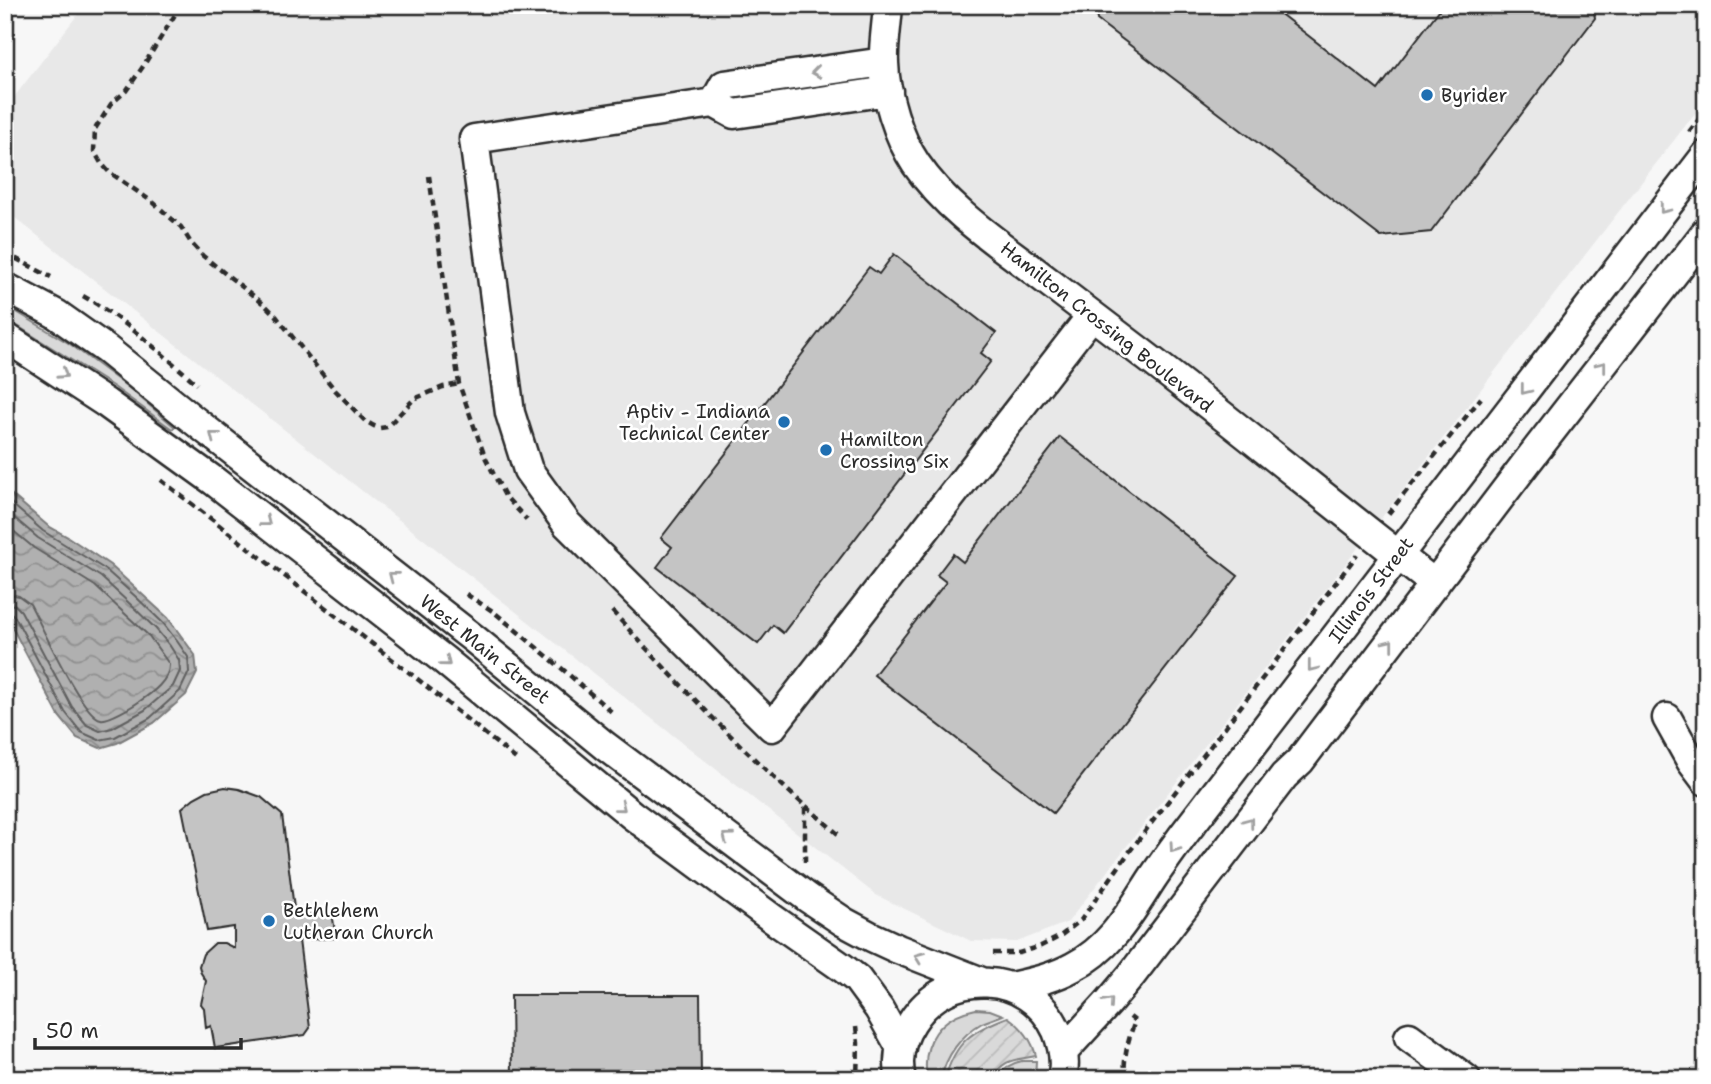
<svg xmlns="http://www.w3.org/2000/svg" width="1711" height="1084" font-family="'Shantell Sans',sans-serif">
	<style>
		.built { fill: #e8e8e8 }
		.grass { fill: #d9d9d9; stroke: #828282; stroke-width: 2 }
		.garden { fill: url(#garden-furrows); stroke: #828282; stroke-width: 2 }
		.water { fill: url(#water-waves); stroke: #7b7b7b; stroke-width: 2 }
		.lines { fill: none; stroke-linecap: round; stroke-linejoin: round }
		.shore { stroke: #606060; stroke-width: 2 }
		.building { fill: #c4c4c4; stroke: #2b2b2b; stroke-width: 2 }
		.minor-casing { stroke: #2b2b2b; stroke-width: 33 }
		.path { stroke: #2b2b2b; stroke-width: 4.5; stroke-dasharray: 7 5; stroke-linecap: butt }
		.minor { stroke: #fff; stroke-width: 28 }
		.oneway { stroke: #a0a0a0 }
		.poi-dot { fill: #1f6fb2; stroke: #fff; stroke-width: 2.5 }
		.labels { text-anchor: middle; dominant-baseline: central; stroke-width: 5; stroke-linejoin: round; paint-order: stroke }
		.poi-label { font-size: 19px; fill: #2b2b2b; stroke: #fff; text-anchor: start }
		.street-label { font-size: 19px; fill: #2b2b2b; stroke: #fff }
	</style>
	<defs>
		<pattern id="garden-furrows" width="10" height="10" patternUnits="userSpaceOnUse" patternTransform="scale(1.75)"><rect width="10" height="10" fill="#d9d9d9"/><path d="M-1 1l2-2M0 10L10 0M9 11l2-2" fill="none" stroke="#bababa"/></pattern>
		<pattern id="water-waves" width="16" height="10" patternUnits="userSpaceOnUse" patternTransform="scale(1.75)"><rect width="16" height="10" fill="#b0b0b0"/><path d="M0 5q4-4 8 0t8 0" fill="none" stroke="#8f8f8f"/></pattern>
	</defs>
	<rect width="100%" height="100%" fill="#f7f7f7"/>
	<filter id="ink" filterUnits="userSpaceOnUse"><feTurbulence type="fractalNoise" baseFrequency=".0143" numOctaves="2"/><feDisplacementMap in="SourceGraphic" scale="14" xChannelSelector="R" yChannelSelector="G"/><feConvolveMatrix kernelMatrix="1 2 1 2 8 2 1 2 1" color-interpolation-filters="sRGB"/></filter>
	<g filter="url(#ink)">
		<path class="built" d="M 85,5 L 1706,5 L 1706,99 L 1068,922 L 1017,942 L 971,941 L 876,895 L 5,210 L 5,109 Z"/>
		<path class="grass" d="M 5,305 L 70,344 L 129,388 L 175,427 L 172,429 L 114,387 L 5,318 Z
			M 976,1009 L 990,1010 L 1003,1015 C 996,1018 989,1020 982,1023 C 961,1035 946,1056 941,1079 L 927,1079 C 921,1042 940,1016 976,1009 Z
			M 1022,1061 L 1036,1061 L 1035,1079 L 995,1079 C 1002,1069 1011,1063 1022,1061 Z"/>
		<path class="garden" d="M 1008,1017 C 1022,1027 1032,1039 1036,1056 C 1013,1061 1006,1057 991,1079 L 945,1079 C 955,1041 973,1030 1008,1017 Z"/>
		<path class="water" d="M 5,489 L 48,526 L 68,537 L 110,565 L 168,618 L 195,655 L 197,673 L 186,695 L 154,723 L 117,743 L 100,748 L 77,738 L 59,716 L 5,614 Z"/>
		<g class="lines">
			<path class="shore" d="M 5,498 L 43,531 L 106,570 L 135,596 L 163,623 L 177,641 L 188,657 L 189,672 L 180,691 L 150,718 L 115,737 L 99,740 L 81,732 L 65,712 L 15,617 L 11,613 L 5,612
				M 5,510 L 38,538 L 101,577 L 129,603 L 156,629 L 170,646 L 179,660 L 180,671 L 173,686 L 145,710 L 112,728 L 100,731 L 87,725 L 72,707 L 21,611 L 15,605 L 5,604
				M 5,524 L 34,548 L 95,586 L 149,636 L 169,664 C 170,680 152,693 140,701 C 133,706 108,721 101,719 C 82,716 41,624 30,604 L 19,596 L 5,593"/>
		</g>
		<path class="building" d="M 1096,5 L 1269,5 L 1378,90 L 1443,5 L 1593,5 L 1595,18 L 1431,232 L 1381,237 L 1097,20 Z
			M 894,254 L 996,333 L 981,353 L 991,361 L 783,633 L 773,625 L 758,644 L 657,567 L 672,547 L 661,538 L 869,267 L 879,274 Z
			M 1060,437 L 1238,576 L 1053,813 L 874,675 L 946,582 L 937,575 L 953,554 L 963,562 Z
			M 225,787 L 239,789 L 261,797 L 282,815 L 295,916 L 332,912 L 336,938 L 299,940 L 310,1028 L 305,1035 L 215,1048 L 211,1026 L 206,1028 L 204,1008 L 201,1004 L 206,981 L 201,973 L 199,966 L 203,954 L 215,943 L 224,943 L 234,948 L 234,927 L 207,931 L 182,808 L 194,798 L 207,791 Z
			M 511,995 L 700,995 L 701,1079 L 512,1079 Z"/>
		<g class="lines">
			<defs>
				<path id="minor" d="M 888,5 C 887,24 883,45 884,63 C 885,95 898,137 916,164 C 944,205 986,235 1025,264 C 1060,291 1095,317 1130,344 C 1233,422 1333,505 1435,584
					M 888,91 L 734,114 L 714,103 L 474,139 L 510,413 L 528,470 L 567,524 L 772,727 L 1092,315
					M 714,103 L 724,85 L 884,62
					M 5,287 L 56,314 L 107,350 L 191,418 L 473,638 L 605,746 L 808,898 L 844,922 L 872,937 L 898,949 L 982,982
					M 5,337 L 106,403 L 214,481 L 444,660 L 632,815 L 773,919 L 843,968 L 857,979 L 879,1009 L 901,1048
					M 1667,718 L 1691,761 L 1706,781
					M 1011,987 C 1033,982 1053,978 1073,967 C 1111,948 1130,913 1152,879 C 1162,864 1173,849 1184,834 L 1706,155
					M 1409,1037 L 1466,1079
					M 1063,1052 L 1108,1003 L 1130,977 L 1284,776 L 1300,761 L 1527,462 L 1706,232
					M 901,1079 C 896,1059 901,1039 912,1022 C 947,966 1029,970 1057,1031 C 1063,1046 1066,1063 1062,1079"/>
			</defs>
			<use href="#minor" class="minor-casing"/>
			<path class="path" d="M 181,5 L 142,68 L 126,91 L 111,104 L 95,129 L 94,151 L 101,163 L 109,172 L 154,203 L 181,227 L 191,243 L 203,256 L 265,305 L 276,316 L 335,390 L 365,421 L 374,426 L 380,428 L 387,427 L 414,399 L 443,387 L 459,384
				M 1689,132 L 1706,110
				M 429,176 L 459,384 L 485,457 L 505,496 L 527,520
				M 5,253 L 51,277
				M 83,296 C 124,319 161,353 197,384
				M 161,480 L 420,681 L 517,760
				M 1388,514 L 1481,398
				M 466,594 L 494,612 L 559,666 L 614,714
				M 612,611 C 674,679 736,744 805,806 L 805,862
				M 806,806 L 838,834
				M 993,953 L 1019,953 L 1041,946 L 1059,937 L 1081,920 L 1130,851 L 1357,555
				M 856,1027 L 858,1043 L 857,1079
				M 1125,1079 C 1123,1058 1128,1040 1135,1021 L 1130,1017"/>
			<use href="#minor" class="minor"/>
		</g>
		<defs><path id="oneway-chevron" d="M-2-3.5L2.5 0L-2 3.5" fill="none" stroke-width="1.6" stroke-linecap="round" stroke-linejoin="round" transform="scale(1.75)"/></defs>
		<g class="oneway">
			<use href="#oneway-chevron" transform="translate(816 72) rotate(172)"/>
			<use href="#oneway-chevron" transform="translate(1664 209) rotate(128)"/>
			<use href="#oneway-chevron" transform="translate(1602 366) rotate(-52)"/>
			<use href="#oneway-chevron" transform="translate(63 374) rotate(33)"/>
			<use href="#oneway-chevron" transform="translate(1525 390) rotate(128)"/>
			<use href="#oneway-chevron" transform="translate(214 436) rotate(-142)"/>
			<use href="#oneway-chevron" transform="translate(266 522) rotate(38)"/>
			<use href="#oneway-chevron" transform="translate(393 576) rotate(-142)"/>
			<use href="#oneway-chevron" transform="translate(1389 644) rotate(-52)"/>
			<use href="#oneway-chevron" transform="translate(446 662) rotate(39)"/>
			<use href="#oneway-chevron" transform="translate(1312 667) rotate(128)"/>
			<use href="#oneway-chevron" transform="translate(621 807) rotate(39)"/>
			<use href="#oneway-chevron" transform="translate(1249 822) rotate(-53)"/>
			<use href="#oneway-chevron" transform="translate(727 837) rotate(-143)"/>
			<use href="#oneway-chevron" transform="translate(1174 848) rotate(125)"/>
			<use href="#oneway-chevron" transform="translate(919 957) rotate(-159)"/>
			<use href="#oneway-chevron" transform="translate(1109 1002) rotate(-49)"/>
		</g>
	</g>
	<g class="poi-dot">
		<circle cx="1427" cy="95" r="7"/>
		<circle cx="784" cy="422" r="7"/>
		<circle cx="826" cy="450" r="7"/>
		<circle cx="269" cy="921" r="7"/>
	</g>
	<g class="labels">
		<g class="poi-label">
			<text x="1441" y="95">Byrider</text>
			<text x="770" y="411" text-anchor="end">Aptiv - Indiana<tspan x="770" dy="22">Technical Center</tspan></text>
			<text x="840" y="439">Hamilton<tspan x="840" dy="22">Crossing Six</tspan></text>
			<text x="283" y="910">Bethlehem<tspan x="283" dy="22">Lutheran Church</tspan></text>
		</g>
		<g class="street-label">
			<text transform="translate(1107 327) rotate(38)">Hamilton Crossing Boulevard</text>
			<text transform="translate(1371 590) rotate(-53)">Illinois Street</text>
			<text transform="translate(485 649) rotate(39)">West Main Street</text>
		</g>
	</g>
	<rect width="1711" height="1084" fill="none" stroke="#fff" stroke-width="28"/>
	<rect x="14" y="14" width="1683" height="1056" fill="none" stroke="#2b2b2b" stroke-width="2.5" filter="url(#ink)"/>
	<path d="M35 1038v10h206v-10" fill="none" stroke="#2b2b2b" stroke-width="3.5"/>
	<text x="46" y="1038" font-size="21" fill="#2b2b2b" stroke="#ffffff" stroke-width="5" paint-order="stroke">50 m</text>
</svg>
